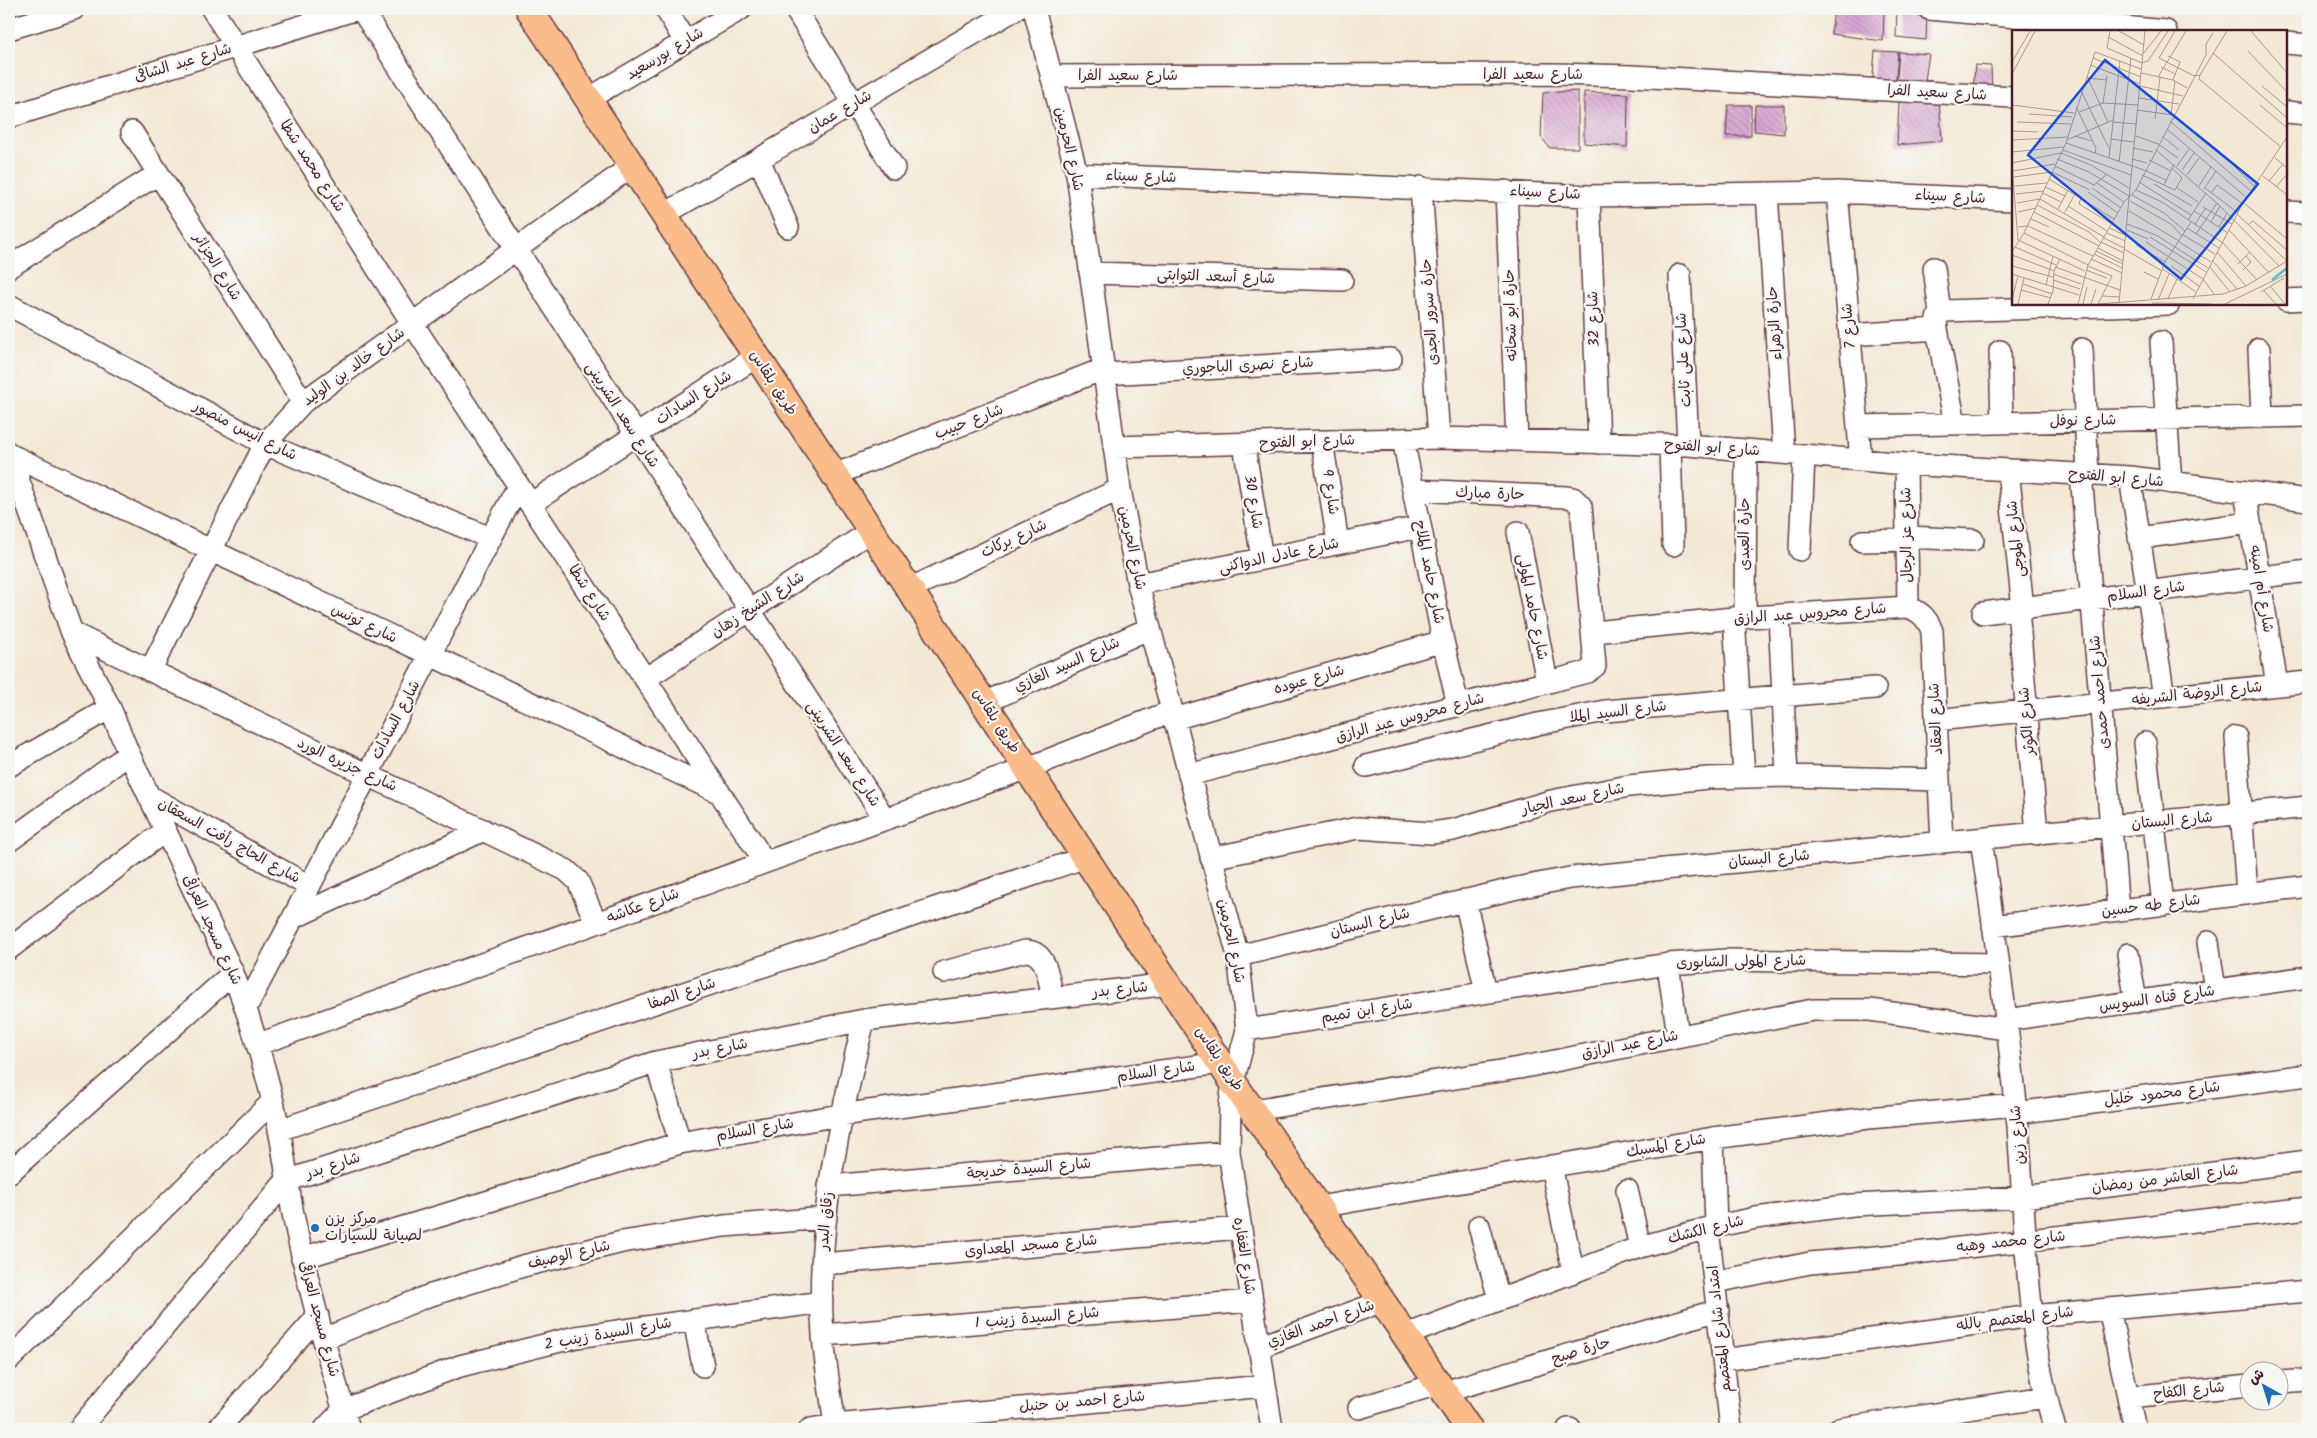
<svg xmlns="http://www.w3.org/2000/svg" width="2317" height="1438" font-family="Kalam,'Playpen Sans Arabic',sans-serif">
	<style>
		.building { fill: url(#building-back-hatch) }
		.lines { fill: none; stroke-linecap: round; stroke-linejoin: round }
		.minor-casing { stroke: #633d44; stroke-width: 24 }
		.major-casing { stroke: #633d44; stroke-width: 29 }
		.minor { stroke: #fff; stroke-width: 21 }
		.major { stroke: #f9bc8a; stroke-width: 26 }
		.poi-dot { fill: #1f6fb2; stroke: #f6f6f2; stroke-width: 2 }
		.labels { text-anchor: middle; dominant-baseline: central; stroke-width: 4.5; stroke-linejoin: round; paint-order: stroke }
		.street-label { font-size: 15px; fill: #4a1f2b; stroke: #f6f6f2 }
		.poi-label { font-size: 15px; fill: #4a1f2b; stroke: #f6f6f2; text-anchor: start }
		.inset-river { fill: none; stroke: #56bcd3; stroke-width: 2.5 }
		.inset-road { fill: none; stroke: #af9890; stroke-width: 1 }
		.view { fill: #1d4ed8; fill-opacity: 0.15; stroke: #1d4ed8; stroke-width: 2.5 }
		.inset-edge { fill: none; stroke: #4a1f2b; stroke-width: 2.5 }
	</style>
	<defs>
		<pattern id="building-back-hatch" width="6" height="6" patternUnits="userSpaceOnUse" patternTransform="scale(1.25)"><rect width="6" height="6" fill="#d7a3d1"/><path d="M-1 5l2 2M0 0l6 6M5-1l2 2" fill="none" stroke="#b084aa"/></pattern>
	</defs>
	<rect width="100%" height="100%" fill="#f6f6f2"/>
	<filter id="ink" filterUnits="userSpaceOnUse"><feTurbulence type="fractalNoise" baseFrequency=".02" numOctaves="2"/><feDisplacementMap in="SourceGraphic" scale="10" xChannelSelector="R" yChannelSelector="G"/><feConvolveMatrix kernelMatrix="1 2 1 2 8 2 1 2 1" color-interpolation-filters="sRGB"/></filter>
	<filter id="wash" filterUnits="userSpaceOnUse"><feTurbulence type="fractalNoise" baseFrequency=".0096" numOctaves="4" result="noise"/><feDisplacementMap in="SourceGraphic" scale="20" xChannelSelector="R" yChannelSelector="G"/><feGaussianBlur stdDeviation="1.12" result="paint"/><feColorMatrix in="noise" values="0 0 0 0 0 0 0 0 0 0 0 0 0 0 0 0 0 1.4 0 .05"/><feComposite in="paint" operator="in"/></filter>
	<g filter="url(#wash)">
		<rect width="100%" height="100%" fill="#f3e8d4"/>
		<g id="blocks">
			<path class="building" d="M 1834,9 L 1884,11 L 1883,41 L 1831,34 Z
				M 1897,10 L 1927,11 L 1926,40 L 1896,37 Z
				M 1875,51 L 1898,52 L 1895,89 L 1872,87 Z
				M 1899,52 L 1929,54 L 1925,80 L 1935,82 L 1934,92 L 1896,88 Z
				M 1975,65 L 1991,66 L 1992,94 L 1973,93 Z
				M 1578,91 L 1578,148 L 1550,148 L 1541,137 L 1543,93 Z
				M 1584,92 L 1628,94 L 1627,147 L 1584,143 Z
				M 1939,99 L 1942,141 L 1897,145 L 1899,102 Z
				M 1728,105 L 1751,105 L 1751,136 L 1726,136 Z
				M 1755,105 L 1784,105 L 1784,134 L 1754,131 Z"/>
		</g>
	</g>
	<g filter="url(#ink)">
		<use href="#blocks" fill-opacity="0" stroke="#633d44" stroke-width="1"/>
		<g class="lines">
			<defs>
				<path id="minor" d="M 212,9 L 412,323 L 765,862
					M 361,9 L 885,819
					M 666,9 L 685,42
					M 795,9 L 894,168
					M 1034,9 L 1077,174 L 1120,489 L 1138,584 L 1238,956 L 1247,1030 L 1233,1082 L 1230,1105 L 1229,1152 L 1272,1429
					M 1929,9 L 2166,31
					M 9,29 L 74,9
					M 2286,43 L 2308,45
					M 1051,76 L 1555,74 L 1632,76 L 2013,97
					M 588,99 L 741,9
					M 2286,112 L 2308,114
					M 9,117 L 357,9
					M 132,132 L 303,402
					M 759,159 L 788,227
					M 1077,174 L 1589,196 L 1837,192 L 2013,200
					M 1421,187 L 1439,438
					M 1506,191 L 1517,439
					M 1837,192 L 1861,460
					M 1767,193 L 1784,453
					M 1589,196 L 1599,443
					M 2286,212 L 2308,213
					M 663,215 L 1016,9
					M 9,267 L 158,174
					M 1934,268 L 1940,313
					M 1090,273 L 1342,280
					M 1680,275 L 1688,445
					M 2286,300 L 2308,299
					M 9,305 L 265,444 L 490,538
					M 1850,335 L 1937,329
					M 2161,342 L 2171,483
					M 2082,349 L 2088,475
					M 2259,349 L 2262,417
					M 2000,351 L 2002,423
					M 1104,374 L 1391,359
					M 1955,424 L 1937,329 C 1936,321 1936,315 1944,311 L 2169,304
					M 1858,426 L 2308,416
					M 1403,439 L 1443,641 L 1458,705
					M 1322,441 L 1338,543
					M 1244,444 L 1262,559
					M 1670,445 L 1673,545
					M 1114,447 L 1439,438 L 1688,445 L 1906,464 L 2130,477 L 2308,500
					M 9,453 L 72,633 L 110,708 L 129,754 L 233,973 C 252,1024 268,1075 279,1129 C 285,1159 288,1189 294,1219 C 309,1290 329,1360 349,1429
					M 9,454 L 720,793
					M 1906,464 L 1908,607
					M 2008,470 L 2023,608
					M 2081,474 L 2118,910
					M 834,475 L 1103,369
					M 2130,477 L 2164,697
					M 2245,492 L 2277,685
					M 530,504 L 756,357
					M 1518,532 L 1547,682
					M 1907,537 L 1973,540
					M 2139,538 L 2250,523
					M 1862,541 L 1907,540
					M 1800,550 L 1804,455
					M 1138,584 L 1420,527
					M 909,589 L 1120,489
					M 2018,609 L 2037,834
					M 1983,613 L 2308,571
					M 1779,616 L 1787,776
					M 1745,617 L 1746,450
					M 1734,618 L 1744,777
					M 1594,632 L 1734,618 L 1908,607 C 1921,612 1927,618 1932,631 L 1942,843
					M 72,633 L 566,870 L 578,881 L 596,923
					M 150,671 L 265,444 L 303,402 L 632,166
					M 645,679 L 871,531
					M 984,703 L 1150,628
					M 1174,719 L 1443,641
					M 1936,720 L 2308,682
					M 2236,737 L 2247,894
					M 2145,743 L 2163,905
					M 9,766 L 110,708
					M 1366,766 L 1538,724 L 1605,711 L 1875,688
					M 1189,775 L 1587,672 L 1595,666 L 1581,506 L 1573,498 L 1567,497 L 1413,490
					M 149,796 L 309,886
					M 1981,839 C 1994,930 2008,1022 2017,1114 C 2026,1219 2024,1327 2055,1429
					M 9,841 L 129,754
					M 1211,858 L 1358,828 L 1431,833 L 1453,830 L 1551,801 L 1629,786 L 1708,778 L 1787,776 L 1939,780
					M 1465,900 L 1486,992
					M 293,918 L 484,830
					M 1993,926 L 2308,886
					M 2208,942 L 2215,991
					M 9,949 L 165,831
					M 2128,954 L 2136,1002
					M 1238,956 L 1517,888 L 1570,878 L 2308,807
					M 1668,964 L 1678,1036
					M 944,972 L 1025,951 C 1048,951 1048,980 1053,997
					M 246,1008 L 518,486
					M 2006,1020 L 2308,977
					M 1247,1030 L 1668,964 L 1726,960 L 1998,964
					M 259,1044 L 1028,768 L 1172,711
					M 656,1062 L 680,1143
					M 1253,1110 L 1519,1068 L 1813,1010 L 1870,1010 L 2007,1029
					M 2016,1113 L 2308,1075
					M 279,1130 L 1086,857
					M 1713,1138 L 1716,1226
					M 1551,1166 L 1573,1271
					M 9,1173 L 233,973
					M 829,1186 L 1229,1152
					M 1627,1190 L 1640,1247
					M 1319,1207 L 1713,1138 L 1868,1118 L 2016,1105
					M 1479,1226 L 1499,1299
					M 1708,1228 L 1731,1429
					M 302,1258 L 680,1143 L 840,1115 L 1220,1063
					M 823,1264 L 1240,1228
					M 1715,1282 L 1810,1263 L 1898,1255 L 2308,1208
					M 2109,1309 L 2135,1429
					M 694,1320 L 703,1366
					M 823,1335 L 1252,1301
					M 1406,1335 L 1640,1247 L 1708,1228 L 1756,1218 L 1853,1205 L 2023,1197 L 2308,1161
					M 324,1339 L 425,1297 L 523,1266 L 622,1242 L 724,1226 L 826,1218
					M 1259,1347 L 1383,1301
					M 9,1360 L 272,1102
					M 1723,1360 L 2032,1316 L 2308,1291
					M 2280,1382 L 2308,1380
					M 1444,1392 L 1718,1310
					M 2128,1397 L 2250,1385
					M 1359,1408 L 1438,1384
					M 835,1425 C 831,1395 825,1365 823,1335 C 815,1228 839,1122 864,1020
					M 79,1429 L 286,1181 L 656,1062 L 864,1020 L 1169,984
					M 218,1429 L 318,1316
					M 325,1429 L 343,1410 L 460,1366 L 576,1337 L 822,1302
					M 810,1429 L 835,1425 L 1265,1386
					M 1568,1429 L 1570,1429
					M 1838,1429 L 2045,1397"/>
				<path id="major" d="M 529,9 L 1220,1063 L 1469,1429"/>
			</defs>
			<use href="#minor" class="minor-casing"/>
			<use href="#major" class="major-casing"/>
			<use href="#minor" class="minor"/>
			<use href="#major" class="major"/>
		</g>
	</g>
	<circle class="poi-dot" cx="315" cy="1228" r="5"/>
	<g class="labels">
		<g class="street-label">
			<text transform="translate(665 54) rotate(-31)">شارع بورسعيد</text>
			<text transform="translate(183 63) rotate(-17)">شارع عبد الشافى</text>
			<text x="1533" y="75">شارع سعيد الفرا</text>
			<text x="1128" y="76">شارع سعيد الفرا</text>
			<text transform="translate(1937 93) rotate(3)">شارع سعيد الفرا</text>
			<text transform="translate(840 112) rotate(-30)">شارع عمان</text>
			<text transform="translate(1069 149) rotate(77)">شارع الحرمين</text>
			<text transform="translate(312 166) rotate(57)">شارع محمد شطا</text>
			<text transform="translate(1141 177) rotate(2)">شارع سيناء</text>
			<text transform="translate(1545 193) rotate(3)">شارع سيناء</text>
			<text transform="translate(1950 197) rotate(3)">شارع سيناء</text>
			<text transform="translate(217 267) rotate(58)">شارع الجزائر</text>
			<text transform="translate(1216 277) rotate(2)">شارع أسعد التوابتى</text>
			<text transform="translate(1430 312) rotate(-94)">حارة سرور الجدى</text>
			<text transform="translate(1511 315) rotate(-92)">حارة ابو شحاته</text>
			<text transform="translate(1594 319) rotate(-92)">شارع 32</text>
			<text transform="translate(1775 323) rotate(-94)">حارة الزهراء</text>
			<text transform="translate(1849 326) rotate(-95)">شارع 7</text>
			<text transform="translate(1684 360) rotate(-93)">شارع على ثابت</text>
			<text transform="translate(1248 366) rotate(-3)">شارع نصرى الباجوري</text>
			<text transform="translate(354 367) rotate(-36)">شارع خالد بن الوليد</text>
			<text transform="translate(773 383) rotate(57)">طريق بلقاس</text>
			<text transform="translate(694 398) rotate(-33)">شارع السادات</text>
			<text transform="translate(622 415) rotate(57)">شارع سعد الشربينى</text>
			<text transform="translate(2083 421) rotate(-1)">شارع نوفل</text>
			<text transform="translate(969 422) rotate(-21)">شارع حبيب</text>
			<text transform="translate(245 431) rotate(27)">شارع انيس منصور</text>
			<text transform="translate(1307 442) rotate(-2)">شارع ابو الفتوح</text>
			<text transform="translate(1712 448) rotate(4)">شارع ابو الفتوح</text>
			<text transform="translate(2116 478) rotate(5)">شارع ابو الفتوح</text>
			<text transform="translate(1330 492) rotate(81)">شارع 9</text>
			<text transform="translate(1490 494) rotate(2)">حارة مبارك</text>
			<text transform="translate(1253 502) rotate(81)">شارع 30</text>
			<text transform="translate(1745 534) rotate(-90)">حارة العبدى</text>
			<text transform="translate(1907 535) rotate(-91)">شارع عز الرجال</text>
			<text transform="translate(1014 539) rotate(-25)">شارع بركات</text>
			<text transform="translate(2016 539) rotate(-96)">شارع الموجى</text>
			<text transform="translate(1132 548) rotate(78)">شارع الحرمين</text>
			<text transform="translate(1279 556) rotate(-12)">شارع عادل الدواكنى</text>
			<text transform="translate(1429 572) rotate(79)">شارع حامد الملاح</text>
			<text transform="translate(2261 589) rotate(81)">شارع أم امينه</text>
			<text transform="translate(2146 592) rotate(-8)">شارع السلام</text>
			<text transform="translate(589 593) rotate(57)">شارع شطا</text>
			<text transform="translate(758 605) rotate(-33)">شارع الشيخ زهان</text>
			<text transform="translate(1532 607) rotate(79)">شارع حامد المولى</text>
			<text transform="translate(1810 614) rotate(-4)">شارع محروس عبد الرازق</text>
			<text transform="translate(364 624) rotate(26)">شارع تونس</text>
			<text transform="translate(1067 665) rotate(-24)">شارع السيد الغازي</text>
			<text transform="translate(1309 680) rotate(-16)">شارع عبوده</text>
			<text transform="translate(2100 692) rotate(-95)">شارع احمد حمدى</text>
			<text transform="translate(2197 694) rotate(-6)">شارع الروضة الشريفه</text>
			<text transform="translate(1618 712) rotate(-7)">شارع السيد الملا</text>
			<text transform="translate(1410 718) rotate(-15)">شارع محروس عبد الرازق</text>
			<text transform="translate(1936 719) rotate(-93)">شارع العقاد</text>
			<text transform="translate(396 720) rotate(-62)">شارع السادات</text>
			<text transform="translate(996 721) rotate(57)">طريق بلقاس</text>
			<text transform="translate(2027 721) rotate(-95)">شارع الكوثر</text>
			<text transform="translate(843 754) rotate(57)">شارع سعد الشربينى</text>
			<text transform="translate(347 765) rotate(25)">شارع جزيره الورد</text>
			<text transform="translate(1573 799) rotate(-12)">شارع سعد الجيار</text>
			<text transform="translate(2172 821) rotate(-5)">شارع البستان</text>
			<text transform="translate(229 841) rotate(29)">شارع الحاج رأفت السعقان</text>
			<text transform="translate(1769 859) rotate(-5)">شارع البستان</text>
			<text transform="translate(643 906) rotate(-20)">شارع عكاشه</text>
			<text transform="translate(2151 906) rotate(-7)">شارع طه حسين</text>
			<text transform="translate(1370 923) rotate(-14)">شارع البستان</text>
			<text transform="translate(212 930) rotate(65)">شارع مسجد العراقى</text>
			<text transform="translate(1231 941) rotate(78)">شارع الحرمين</text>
			<text transform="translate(1741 962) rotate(-1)">شارع المولى الشابورى</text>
			<text transform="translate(1120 990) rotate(-6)">شارع بدر</text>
			<text transform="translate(682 994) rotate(-19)">شارع الصفا</text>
			<text transform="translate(2157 999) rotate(-8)">شارع قناه السويس</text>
			<text transform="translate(1367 1011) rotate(-9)">شارع ابن تميم</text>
			<text transform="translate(1630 1045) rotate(-11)">شارع عبد الرازق</text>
			<text transform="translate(720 1049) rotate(-11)">شارع بدر</text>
			<text transform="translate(1219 1059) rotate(56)">طريق بلقاس</text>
			<text transform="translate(1156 1072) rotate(-8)">شارع السلام</text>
			<text transform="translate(2162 1094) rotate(-7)">شارع محمود خليل</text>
			<text transform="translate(755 1130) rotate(-10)">شارع السلام</text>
			<text transform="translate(2018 1135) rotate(-95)">شارع زين</text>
			<text transform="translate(1666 1146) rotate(-10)">شارع المسبك</text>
			<text transform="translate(333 1166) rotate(-18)">شارع بدر</text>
			<text transform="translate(1029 1169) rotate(-5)">شارع السيدة خديجة</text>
			<text transform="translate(2165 1179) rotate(-7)">شارع العاشر من رمضان</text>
			<text transform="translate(826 1221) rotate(-85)">زقاق البدر</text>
			<text transform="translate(1706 1230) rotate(-14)">شارع الكشك</text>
			<text transform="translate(2011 1242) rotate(-6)">شارع محمد وهبه</text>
			<text transform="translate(1031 1246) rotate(-5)">شارع مسجد المعداوى</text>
			<text transform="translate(569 1255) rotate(-13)">شارع الوصيف</text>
			<text transform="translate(1244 1256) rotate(81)">شارع الغفاره</text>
			<text transform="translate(1037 1318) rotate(-5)">شارع السيدة زينب 1</text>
			<text transform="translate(319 1319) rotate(75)">شارع مسجد العراقى</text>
			<text transform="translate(2015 1319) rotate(-7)">شارع المعتصم بالله</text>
			<text transform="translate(1321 1324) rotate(-20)">شارع احمد الغازي</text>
			<text transform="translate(1720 1329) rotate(-96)">امتداد شارع المعتصم</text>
			<text transform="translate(608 1334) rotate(-10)">شارع السيدة زينب 2</text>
			<text transform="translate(1581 1351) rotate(-17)">حارة صبح</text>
			<text transform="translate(2189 1391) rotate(-6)">شارع الكفاح</text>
			<text transform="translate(1082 1402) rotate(-5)">شارع احمد بن حنبل</text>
		</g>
		<g class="poi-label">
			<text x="325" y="1219">مركز يزن<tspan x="325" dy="17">لصيانة للسيارات</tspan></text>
		</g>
	</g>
	<g transform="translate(2012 30)">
		<rect width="275" height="275" fill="#f3e8d4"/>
		<path class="inset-river" d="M 260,250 L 275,238"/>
		<path class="inset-road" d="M 98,1 L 95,18 L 130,33 L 136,31 L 156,1M 107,1 L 132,15M 163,1 L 147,28 L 182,46M 239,1 L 275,43M 96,7 L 131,26M 236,21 L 275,62M 201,23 L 275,88M 131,24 L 149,1M 156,26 L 168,32 L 161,50M 81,28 L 129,47M 0,32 L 18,1M 78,35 L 128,54M 149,37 L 163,44M 129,43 L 161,50 L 175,58M 0,44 L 23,1M 188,45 L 187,49 L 269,117M 75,46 L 96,92M 182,46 L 188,45 L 215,1M 146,47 L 174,1M 76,48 L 94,50M 128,56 L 171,66M 250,56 L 275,77M 69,61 L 98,120M 127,68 L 167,74M 91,73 L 95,46M 0,75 L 62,83M 248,75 L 275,98M 64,77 L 84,118 L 83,123M 125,80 L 161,85 L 206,120 L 243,157M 67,82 L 91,73 L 126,75M 17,84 L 60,87M 159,85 L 163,51M 143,89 L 148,47M 158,91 L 240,162M 5,92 L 59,94M 101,92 L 124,94M 155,99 L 235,168M 0,101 L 26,102M 63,106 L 80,111M 124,106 L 146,114M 150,106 L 167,120M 99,109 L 122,112M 0,110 L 56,107M 55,110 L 101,90M 54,113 L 132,140M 146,114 L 166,128M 121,118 L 141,122M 143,119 L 208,176 L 267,236M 51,120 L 119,145M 0,122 L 52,117M 97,128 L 108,31M 263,128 L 275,138M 45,129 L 77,142 L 117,166M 120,129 L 135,133M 137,130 L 159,141M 107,132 L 119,28M 0,133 L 49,123 L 79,135 L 117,158M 0,136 L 6,210 L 73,241M 43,136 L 82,155M 165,136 L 177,119M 132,140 L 154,150M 170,140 L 182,123M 1,141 L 43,134M 130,145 L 163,160 L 170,148 L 160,138M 175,145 L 187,128M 251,146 L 275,165M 2,147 L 40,142 L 78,160M 37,149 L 102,189M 257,151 L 271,134M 127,152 L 179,185M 85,153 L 112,172M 142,154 L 180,176M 152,155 L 162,134M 3,156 L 35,153M 81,156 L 95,144M 187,156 L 199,137M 33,157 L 53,166M 164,157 L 186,172M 264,157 L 275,144M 80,158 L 109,178M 193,158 L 226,183M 192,159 L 204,141M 124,160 L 150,172 L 211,213 L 245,250M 76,162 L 106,183M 31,163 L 49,172M 199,163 L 205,155 L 231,174M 4,164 L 31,161M 120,165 L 152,183 L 173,201M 69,168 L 67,174 L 100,194M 118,171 L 159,194 L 170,206M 5,173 L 28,169 L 92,207M 232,173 L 275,209M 25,175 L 77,202 L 89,213M 56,176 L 95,201M 191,177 L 220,194M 46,179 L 56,160M 117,181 L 167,211M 182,181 L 216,203M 6,182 L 24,178M 22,182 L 87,216M 53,182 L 63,164M 225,184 L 275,231M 19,189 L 37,197M 176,190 L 194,163M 199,192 L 208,176M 115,194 L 144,205 L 196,238M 183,194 L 193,179M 237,194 L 241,191 L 275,220M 6,197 L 16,196 L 81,226M 207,197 L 215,183M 97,198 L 113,205M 175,198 L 207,218M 115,200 L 136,209M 217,200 L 257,243M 12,203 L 76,235M 95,203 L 113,211M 184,204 L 205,173M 171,205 L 203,224M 138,207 L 194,242M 92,208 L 112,218M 89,212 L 112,223M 134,212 L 191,249 L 202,264M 167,212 L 199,232M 124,215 L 153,232M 3,217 L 44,235M 86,218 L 111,231M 112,219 L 150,241M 84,221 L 111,234M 0,222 L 12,203 L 54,113 L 83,22 L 129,39M 205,222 L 234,256M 82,224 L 110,238M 0,225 L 42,241M 79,229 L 110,243M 200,230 L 225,259M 226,234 L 238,222M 0,236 L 41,247M 76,236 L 100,246 L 86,274M 159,236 L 187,256M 197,236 L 218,262M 43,237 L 108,260M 151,239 L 184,262M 74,240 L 95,248M 231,240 L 239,232 L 234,226M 132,242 L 146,249M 0,244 L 67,265M 41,244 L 69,254M 41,250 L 68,259M 11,254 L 40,264M 34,255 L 41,226M 259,257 L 273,274M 9,260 L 39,268M 252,261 L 264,274M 249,262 L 272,248M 90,266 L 107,267M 156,268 L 165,249M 0,269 L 6,246M 139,269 L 153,232 L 179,192M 181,269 L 231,173 L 275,107M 146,270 L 157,244M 107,273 L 133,1M 140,273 L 199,274M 6,274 L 12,248M 36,274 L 41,261 L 42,241 L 48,229M 66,274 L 76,235 L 112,172 L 124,160 L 194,25 L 194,14 L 201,3M 71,274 L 75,257M 79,274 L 84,259M 87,274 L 211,264 L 234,256 L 275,231M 213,274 L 275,244"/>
		<path class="view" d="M 93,30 L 246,154 L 169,249 L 16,125 Z"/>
		<rect width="275" height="275" class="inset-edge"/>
	</g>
	<rect width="2317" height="1438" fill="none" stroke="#f6f6f2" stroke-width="30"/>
	<g transform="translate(2264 1386) rotate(321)"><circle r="24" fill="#f6f6f2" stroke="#b1a0a2"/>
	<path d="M0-4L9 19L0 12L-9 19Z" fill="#1f6fb2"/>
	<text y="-8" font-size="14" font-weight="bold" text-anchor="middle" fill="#4a1f2b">ش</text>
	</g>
</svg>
